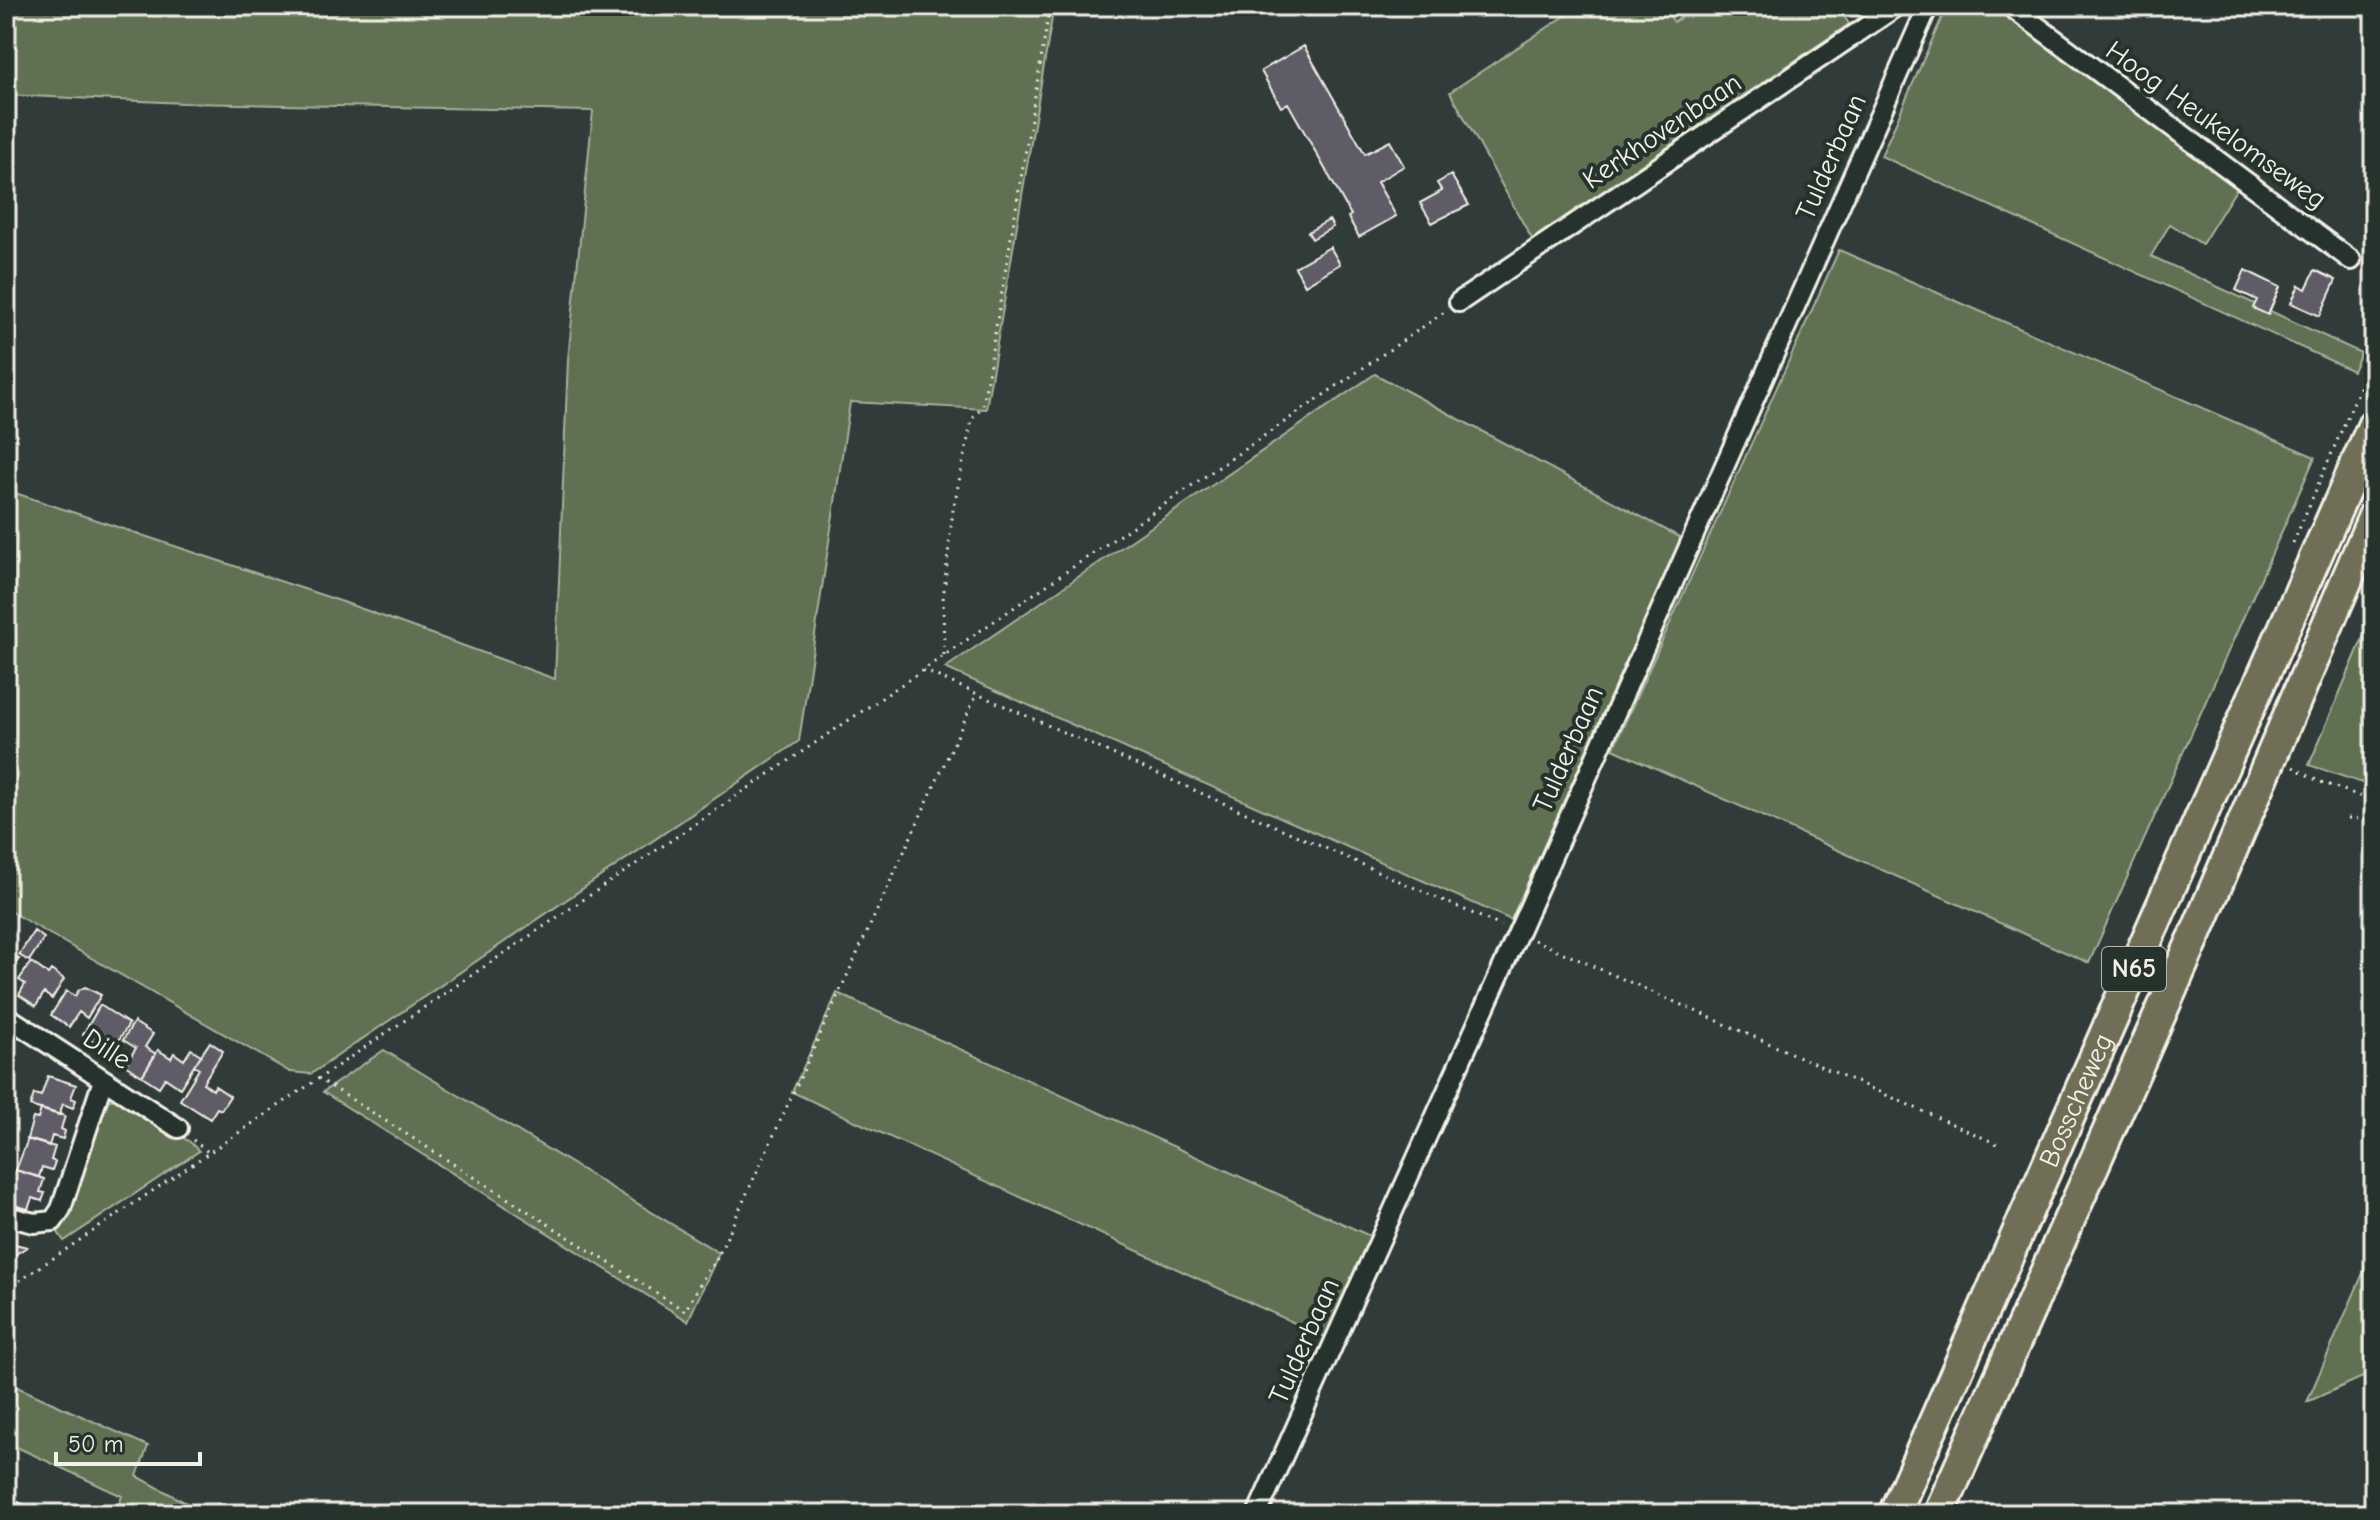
<svg xmlns="http://www.w3.org/2000/svg" width="2380" height="1520" font-family="'Comic Neue',sans-serif">
	<style>
		.green { fill: #5e7052; stroke: #a9b09d; stroke-width: 2 }
		.building { fill: #5e5c67; stroke: #f4f1e8; stroke-width: 2 }
		.lines { fill: none; stroke-linecap: round; stroke-linejoin: round }
		.street-casing { stroke: #f4f1e8; stroke-width: 24 }
		.primary-casing { stroke: #f4f1e8; stroke-width: 36 }
		.path { stroke: #f4f1e8; stroke-width: 3; stroke-dasharray: 2 6; stroke-linecap: butt }
		.street { stroke: #26332d; stroke-width: 18 }
		.primary { stroke: #716e59; stroke-width: 30 }
		.labels { text-anchor: middle; dominant-baseline: central; stroke-width: 8; stroke-linejoin: round; paint-order: stroke }
		.shield { fill: #26332d; stroke: #b6b8b0; stroke-width: 2 }
		.shield-label { font-size: 26px; font-weight: bold; fill: #f4f1e8 }
		.street-label { font-size: 28px; fill: #f4f1e8; stroke: #26332d }
	</style>
	<rect width="100%" height="100%" fill="#313b39"/>
	<filter id="ink" filterUnits="userSpaceOnUse"><feTurbulence type="fractalNoise" baseFrequency=".0125" numOctaves="2"/><feDisplacementMap in="SourceGraphic" scale="16" xChannelSelector="R" yChannelSelector="G"/><feConvolveMatrix kernelMatrix="1 2 1 2 8 2 1 2 1" color-interpolation-filters="sRGB"/></filter>
	<g filter="url(#ink)">
		<path class="green" d="M 6,6 L 1054,6 L 986,409 L 850,402 L 799,741 L 311,1074 L 290,1072 L 6,909 L 6,490 L 343,602 L 555,679 L 568,359 L 593,111 L 185,103 L 6,95 Z
			M 1580,6 L 1663,6 L 1674,22 L 1699,6 L 1838,6 L 1849,24 L 1532,239 L 1450,92 Z
			M 1947,6 L 1996,6 L 2237,188 L 2202,244 L 2170,224 L 2151,256 L 2361,353 L 2353,371 L 1881,156 Z
			M 1839,250 L 2315,457 L 2089,963 L 1613,749 Z
			M 1375,374 L 1681,538 L 1511,920 L 945,668 Z
			M 2374,612 L 2374,787 L 2309,765 Z
			M 837,993 L 1370,1236 L 1325,1337 L 792,1092 Z
			M 384,1050 L 719,1253 L 688,1321 L 323,1092 Z
			M 119,1099 L 190,1142 L 199,1151 L 64,1241 L 55,1228 L 67,1213 L 105,1105 L 109,1100 Z
			M 2374,1248 L 2374,1372 L 2307,1402 Z
			M 6,1382 L 148,1446 L 137,1476 L 206,1514 L 116,1514 L 122,1496 L 6,1442 Z"/>
		<path class="building" d="M 1304,46 L 1365,154 L 1390,141 L 1404,166 L 1377,182 L 1396,216 L 1359,237 L 1348,217 L 1351,215 L 1288,103 L 1281,107 L 1261,71 Z
			M 1451,175 L 1469,205 L 1432,223 L 1420,203 L 1442,191 L 1437,183 Z
			M 1329,220 L 1333,227 L 1312,239 L 1308,232 Z
			M 1330,247 L 1340,264 L 1305,285 L 1295,267 Z
			M 2245,270 L 2280,287 L 2268,315 L 2253,308 L 2257,300 L 2236,290 Z
			M 2315,270 L 2336,280 L 2320,316 L 2291,303 L 2299,285 L 2306,289 Z
			M 34,931 L 44,938 L 29,961 L 19,955 Z
			M 6,950 L 19,959 L 6,975 Z
			M 31,962 L 48,974 L 51,970 L 64,979 L 52,999 L 44,993 L 36,1006 L 19,995 L 25,984 L 19,980 Z
			M 85,987 L 101,995 L 87,1018 L 79,1012 L 69,1027 L 51,1015 L 66,991 L 75,996 L 79,990 Z
			M 100,1005 L 129,1024 L 116,1044 L 106,1038 L 101,1047 L 83,1035 Z
			M 134,1022 L 153,1034 L 145,1047 L 156,1054 L 142,1076 L 125,1065 L 136,1048 L 123,1040 Z
			M 210,1042 L 223,1051 L 203,1083 L 213,1090 L 215,1086 L 230,1096 L 221,1110 L 217,1108 L 210,1119 L 180,1100 L 199,1069 L 194,1066 Z
			M 191,1049 L 201,1055 L 180,1088 L 165,1078 L 159,1087 L 142,1076 L 158,1050 L 171,1058 L 174,1053 L 184,1060 Z
			M 48,1076 L 76,1085 L 71,1098 L 76,1100 L 73,1108 L 63,1104 L 59,1115 L 30,1106 L 34,1094 L 41,1096 Z
			M 41,1109 L 65,1116 L 61,1129 L 65,1131 L 63,1139 L 52,1136 L 49,1146 L 27,1139 L 33,1118 L 38,1119 Z
			M 28,1139 L 55,1147 L 51,1160 L 55,1162 L 52,1170 L 42,1167 L 39,1177 L 16,1170 Z
			M 9,1168 L 44,1179 L 40,1192 L 45,1193 L 42,1201 L 32,1198 L 28,1209 L 6,1203 L 13,1181 L 6,1178 Z
			M 6,1242 L 27,1247 L 6,1260 Z
			M 18,1502 L 46,1514 L 13,1514 Z"/>
		<g class="lines">
			<defs>
				<path id="street" d="M 2010,6 L 2351,260
					M 1459,302 L 1897,6
					M 6,1016 L 178,1128
					M 6,1216 L 34,1223 L 53,1221 L 61,1209 L 103,1080
					M 1257,1514 L 1518,933 L 1928,6"/>
				<g id="primary">
					<path id="s1" d="M 1894,1514 L 2374,424"/>
					<path d="M 1939,1514 L 2197,931 L 2374,516"/>
				</g>
			</defs>
			<use href="#street" class="street-casing"/>
			<use href="#primary" class="primary-casing"/>
			<path class="path" d="M 2293,543 L 2374,355
				M 944,655 L 943,600 L 953,510 L 972,420 L 983,404 L 1050,6
				M 923,670 L 1501,926
				M 2293,767 L 2318,781 L 2374,801
				M 2348,818 L 2374,820
				M 1534,940 L 2002,1146
				M 318,1078 L 685,1311 L 710,1266 L 714,1265 L 977,693
				M 193,1140 L 208,1152
				M 6,1290 L 923,670 L 1446,311"/>
			<use href="#street" class="street"/>
			<use href="#primary" class="primary"/>
		</g>
	</g>
	<g class="labels">
		<rect class="shield" x="2102" y="947" width="64" height="44" rx="6"/>
		<g class="shield-label">
			<text x="2134" y="969">N65</text>
		</g>
		<g class="street-label">
			<text transform="translate(2216 125) rotate(36)">Hoog Heukelomseweg</text>
			<text transform="translate(1662 131) rotate(-34)">Kerkhovenbaan</text>
			<text transform="translate(1831 157) rotate(-66)">Tulderbaan</text>
			<text transform="translate(1568 749) rotate(-66)">Tulderbaan</text>
			<text transform="translate(107 1049) rotate(33)">Dille</text>
			<text stroke="none"><textPath href="#s1" startOffset="452">Bosscheweg</textPath></text>
			<text transform="translate(1304 1341) rotate(-66)">Tulderbaan</text>
		</g>
	</g>
	<rect width="2380" height="1520" fill="none" stroke="#26332d" stroke-width="32"/>
	<rect x="16" y="16" width="2348" height="1488" fill="none" stroke="#f4f1e8" stroke-width="3" filter="url(#ink)"/>
	<path d="M56 1452v12h144v-12" fill="none" stroke="#f4f1e8" stroke-width="4"/>
	<text x="68" y="1452" font-size="24" fill="#f4f1e8" stroke="#26332d" stroke-width="6" paint-order="stroke">50 m</text>
</svg>
